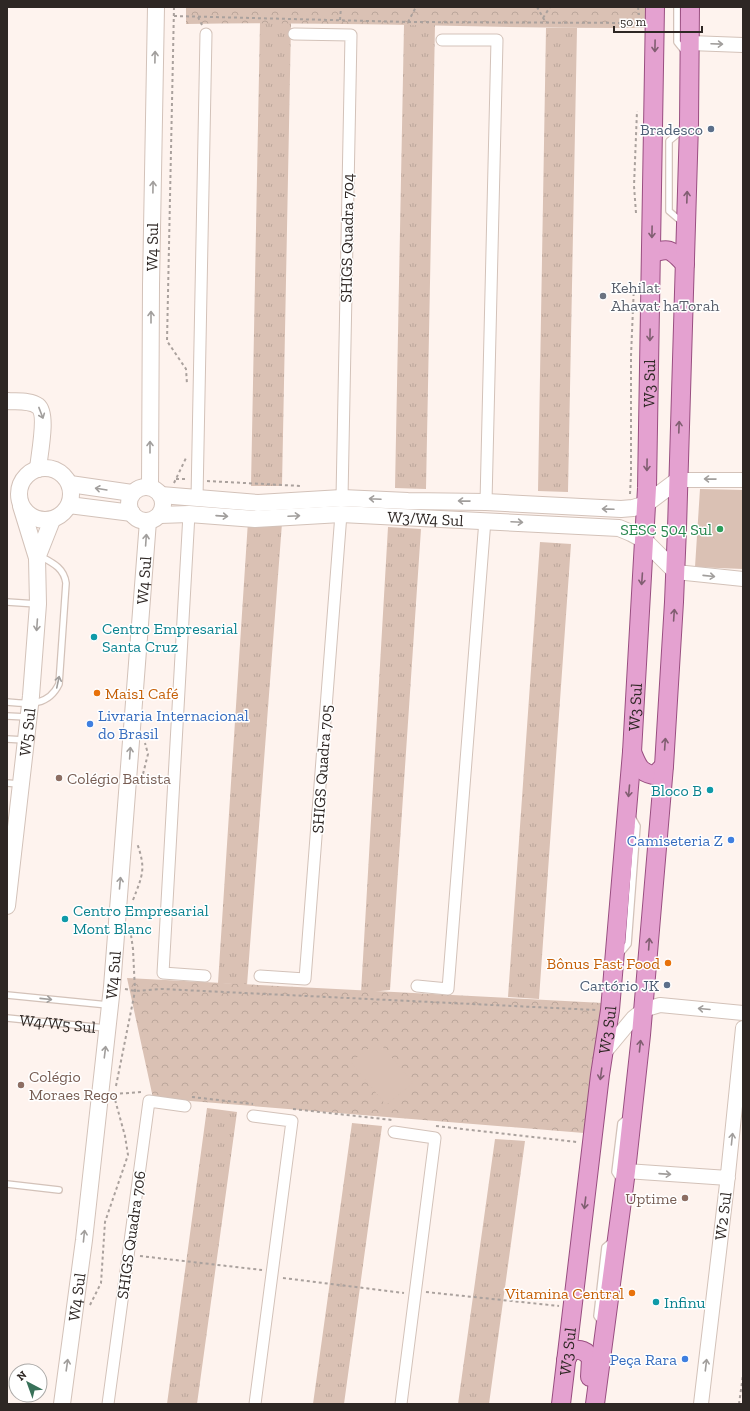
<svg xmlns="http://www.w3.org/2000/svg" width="750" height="1411" font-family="'Zilla Slab',serif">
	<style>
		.grass { fill: url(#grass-tufts) }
		.park { fill: url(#park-crowns) }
		.pitch { fill: #dac1b4 }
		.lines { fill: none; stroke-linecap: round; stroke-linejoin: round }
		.service-casing { stroke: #d3c2b9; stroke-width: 8 }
		.minor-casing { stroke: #d3c2b9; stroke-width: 13 }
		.tertiary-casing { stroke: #d3c2b9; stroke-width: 16 }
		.secondary-casing { stroke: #d3c2b9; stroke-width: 18 }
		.primary-casing { stroke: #994e80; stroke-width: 20 }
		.path { stroke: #aaa19d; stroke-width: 2; stroke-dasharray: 3 3; stroke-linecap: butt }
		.service { stroke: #fff; stroke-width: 5.5 }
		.minor { stroke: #fff; stroke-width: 11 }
		.tertiary { stroke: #fff; stroke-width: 14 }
		.secondary { stroke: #fff; stroke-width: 16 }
		.primary { stroke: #e4a1d0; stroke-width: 18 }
		.oneway { stroke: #a19e9c }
		.oneway2 { stroke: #805e71 }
		.service-dot { fill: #5c6f8a; stroke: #fff; stroke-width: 1.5 }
		.worship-dot { fill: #6b7280; stroke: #fff; stroke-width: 1.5 }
		.leisure-dot { fill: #2e9e5b; stroke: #fff; stroke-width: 1.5 }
		.culture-dot { fill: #0f9aa8; stroke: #fff; stroke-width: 1.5 }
		.food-dot { fill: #e8710a; stroke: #fff; stroke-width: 1.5 }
		.shop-dot { fill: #3f7fe0; stroke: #fff; stroke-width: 1.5 }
		.education-dot { fill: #8d6e63; stroke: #fff; stroke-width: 1.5 }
		.labels { text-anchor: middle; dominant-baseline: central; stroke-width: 3; stroke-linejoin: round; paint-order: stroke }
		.service-label { font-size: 16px; fill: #4e5e75; stroke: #fff; text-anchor: end }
		.street-label { font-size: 16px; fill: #2e2724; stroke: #fff }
		.worship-label { font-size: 16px; fill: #5b616d; stroke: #fff; text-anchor: start }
		.leisure-label { font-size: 16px; fill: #27864d; stroke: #fff; text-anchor: end }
		.culture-label { font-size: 16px; fill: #0d838f; stroke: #fff; text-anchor: start }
		.food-label { font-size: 16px; fill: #c56008; stroke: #fff; text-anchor: end }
		.shop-label { font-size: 16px; fill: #366cbe; stroke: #fff; text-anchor: end }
		.education-label { font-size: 16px; fill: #785e54; stroke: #fff; text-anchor: start }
	</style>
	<defs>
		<pattern id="grass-tufts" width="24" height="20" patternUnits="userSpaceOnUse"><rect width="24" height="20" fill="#dac1b4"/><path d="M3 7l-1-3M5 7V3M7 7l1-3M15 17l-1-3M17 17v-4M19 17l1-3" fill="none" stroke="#bba69b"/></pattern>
		<pattern id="park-crowns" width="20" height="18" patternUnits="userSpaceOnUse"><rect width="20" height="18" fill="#dac1b4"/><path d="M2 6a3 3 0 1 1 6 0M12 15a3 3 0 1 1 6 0" fill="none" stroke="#bba69b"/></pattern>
	</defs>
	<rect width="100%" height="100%" fill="#fef3ee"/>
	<path class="grass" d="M 260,22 L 291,23 L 282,486 L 251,486 Z
		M 404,25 L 435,25 L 426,489 L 395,488 Z
		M 546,28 L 577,28 L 568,492 L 538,491 Z
		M 248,521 L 282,523 L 247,985 L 218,983 Z
		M 388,527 L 421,529 L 390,990 L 361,993 Z
		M 540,542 L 571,544 L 539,999 L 508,997 Z
		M 207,1108 L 237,1112 L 197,1404 L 167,1404 Z
		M 352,1123 L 382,1126 L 344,1404 L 313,1404 Z
		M 495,1139 L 525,1141 L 489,1404 L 458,1404 Z"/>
	<path class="park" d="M 186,7 L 647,7 L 648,28 C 493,29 340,21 186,24 Z
		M 127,978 L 603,1003 L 584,1133 L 153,1098 Z"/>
	<path class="pitch" d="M 700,489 L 743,490 L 743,569 L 695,567 Z
		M 378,1041 L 413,1083 L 386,1105 L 351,1062 Z"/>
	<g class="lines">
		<defs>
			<g id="service">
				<path d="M 677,7 L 677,42 L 685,52"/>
				<path d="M 683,223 L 669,211 L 669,141 L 685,128"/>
				<path d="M 7,602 L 37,604"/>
				<path d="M 7,702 C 28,704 48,707 59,684 L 66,583 C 64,568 53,563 40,556"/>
				<path d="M 7,716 L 27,717"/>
				<path d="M 7,739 L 24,740"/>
				<path d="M 7,783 L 19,784"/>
				<path d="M 619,955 L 628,944 L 637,826 L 632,817"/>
				<path d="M 7,995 L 108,1005"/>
				<path id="s1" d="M 7,1018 L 105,1028"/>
				<path d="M 620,1180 L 615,1172 L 621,1123 L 627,1118"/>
				<path d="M 7,1184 L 59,1190"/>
				<path d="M 601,1322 L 597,1316 L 605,1247 L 612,1241"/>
			</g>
			<path id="minor" d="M 294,34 L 351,35 L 342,498
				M 442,40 L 497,40 L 486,502
				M 197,498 L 206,34
				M 189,514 L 163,973 L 205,976
				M 260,976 L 305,979 L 341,514
				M 417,986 L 448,989 L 485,520
				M 253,1116 L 292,1121 L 255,1404
				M 394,1132 L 435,1138 L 401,1404
				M 108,1404 L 149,1101 L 185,1106"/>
			<path id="tertiary" d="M 690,43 L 743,45
				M 678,480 L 743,480
				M 676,572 L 743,579
				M 604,1053 L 633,1018 L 643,1010 L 660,1005 L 743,1013
				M 626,1171 L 728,1178
				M 701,1404 L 727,1184 L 743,1028"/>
			<g id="secondary">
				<path d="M 7,401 C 16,402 30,400 38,406 C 48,414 39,456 38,469"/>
				<circle cx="45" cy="494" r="26"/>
				<path d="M 70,484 L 132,493"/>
				<path id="s2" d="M 150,486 L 151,285 L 156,7"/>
				<circle cx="146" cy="504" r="17"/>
				<path d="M 161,495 L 258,503 L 342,498 L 408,501 L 486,502 L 621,509 L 633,508 L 646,504 L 678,480"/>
				<path d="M 69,505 L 132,513"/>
				<path id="s3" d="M 160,515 L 189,514 L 255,519 L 341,514 L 619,528 L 631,533 L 644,540 L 676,572"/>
				<path d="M 37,558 L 52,520"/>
				<path id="s4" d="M 7,906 L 31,696 L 38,604 L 37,558 L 21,506"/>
				<path id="s5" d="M 62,1404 L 84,1240 L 112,987 L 148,521"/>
			</g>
			<g id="primary">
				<path d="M 651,254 C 670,246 672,251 685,264"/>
				<path d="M 632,752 C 637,764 639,772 653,775 L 657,773 L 664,766"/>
				<path d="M 566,1360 L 571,1351 C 580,1348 587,1351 591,1359 L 590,1377"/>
				<path id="s6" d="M 561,1404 L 600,1075 L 610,1010 L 632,752 L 647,488 L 655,7"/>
				<path d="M 595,1404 L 626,1171 L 641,1035 L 664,766 L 674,602 L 677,528 L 689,124 L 690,7"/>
			</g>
		</defs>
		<use href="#service" class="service-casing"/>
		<use href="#minor" class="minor-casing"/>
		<use href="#tertiary" class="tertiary-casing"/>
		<use href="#secondary" class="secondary-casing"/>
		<use href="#primary" class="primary-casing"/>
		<path class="path" d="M 174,7 L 167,341 L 186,369 L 187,384
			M 537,7 L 546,23
			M 638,7 L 639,15
			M 174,16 L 408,22 L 416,7
			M 198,17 L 202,25
			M 543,18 L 550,7
			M 340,20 L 341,7
			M 408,22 L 640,23
			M 636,213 L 634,186 L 637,111
			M 176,479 L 187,479
			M 207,481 L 301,486
			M 174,483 L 186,458
			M 630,494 L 631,474 L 631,356 L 634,285
			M 143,774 L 148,754 L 145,743
			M 133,900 C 143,874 146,869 137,843
			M 125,989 L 135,991 L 162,989 L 596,1010
			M 116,1086 L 135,991 L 133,949 L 131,935
			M 114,1094 L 142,1092
			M 192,1097 L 253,1104
			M 293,1109 L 392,1120
			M 436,1126 L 577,1142
			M 140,1256 L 262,1270
			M 283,1278 L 404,1293
			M 426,1292 L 559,1306
			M 90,1305 L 101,1283 L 105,1222 L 128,1155 L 125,1136 L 114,1096
			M 739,1404 L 743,1375"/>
		<use href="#service" class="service"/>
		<use href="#minor" class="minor"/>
		<use href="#tertiary" class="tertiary"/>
		<use href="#secondary" class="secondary"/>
		<use href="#primary" class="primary"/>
	</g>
	<defs><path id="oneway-shaft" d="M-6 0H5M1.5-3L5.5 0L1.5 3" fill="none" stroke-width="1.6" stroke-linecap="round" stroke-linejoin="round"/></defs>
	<g class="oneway">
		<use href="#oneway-shaft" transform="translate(717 44) rotate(2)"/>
		<use href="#oneway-shaft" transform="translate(155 57) rotate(-89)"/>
		<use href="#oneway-shaft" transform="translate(153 187) rotate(-89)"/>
		<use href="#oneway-shaft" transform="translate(151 317) rotate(-90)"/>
		<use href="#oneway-shaft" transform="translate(41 413) rotate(69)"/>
		<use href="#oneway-shaft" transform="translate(150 447) rotate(-90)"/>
		<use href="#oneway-shaft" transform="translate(710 479) rotate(-179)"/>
		<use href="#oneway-shaft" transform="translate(101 489) rotate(-171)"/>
		<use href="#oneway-shaft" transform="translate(375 499) rotate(-177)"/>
		<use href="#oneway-shaft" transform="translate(464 501) rotate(-179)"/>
		<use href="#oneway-shaft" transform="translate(608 509) rotate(-178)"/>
		<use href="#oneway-shaft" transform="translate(222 516) rotate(4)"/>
		<use href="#oneway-shaft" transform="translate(294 516) rotate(-3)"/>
		<use href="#oneway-shaft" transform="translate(517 522) rotate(3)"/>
		<use href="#oneway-shaft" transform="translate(146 540) rotate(-86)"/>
		<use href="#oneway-shaft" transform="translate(709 576) rotate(6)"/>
		<use href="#oneway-shaft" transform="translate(37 625) rotate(94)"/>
		<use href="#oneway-shaft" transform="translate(58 682) rotate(-78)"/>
		<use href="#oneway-shaft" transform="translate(130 753) rotate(-86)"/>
		<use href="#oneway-shaft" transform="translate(120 883) rotate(-85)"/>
		<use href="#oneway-shaft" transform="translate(46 999) rotate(6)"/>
		<use href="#oneway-shaft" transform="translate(704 1009) rotate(-175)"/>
		<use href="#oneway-shaft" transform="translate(105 1052) rotate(-83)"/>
		<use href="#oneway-shaft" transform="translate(732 1139) rotate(-84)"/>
		<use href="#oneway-shaft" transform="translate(665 1174) rotate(4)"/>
		<use href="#oneway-shaft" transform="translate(84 1236) rotate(-84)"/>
		<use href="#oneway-shaft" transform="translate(67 1365) rotate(-82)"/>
		<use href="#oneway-shaft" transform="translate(706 1365) rotate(-83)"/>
	</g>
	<g class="oneway2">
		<use href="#oneway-shaft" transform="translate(655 46) rotate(91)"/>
		<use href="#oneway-shaft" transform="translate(687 197) rotate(-88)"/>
		<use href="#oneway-shaft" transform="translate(652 232) rotate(91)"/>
		<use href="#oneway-shaft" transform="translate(650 335) rotate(91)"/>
		<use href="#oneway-shaft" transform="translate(679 427) rotate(-88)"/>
		<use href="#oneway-shaft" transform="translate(647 465) rotate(91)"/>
		<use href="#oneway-shaft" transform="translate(642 579) rotate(94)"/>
		<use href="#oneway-shaft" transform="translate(674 615) rotate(-86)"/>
		<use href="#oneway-shaft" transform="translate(665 744) rotate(-86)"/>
		<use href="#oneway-shaft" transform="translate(629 791) rotate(95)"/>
		<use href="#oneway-shaft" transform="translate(649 944) rotate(-86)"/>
		<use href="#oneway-shaft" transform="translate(640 1046) rotate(-84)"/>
		<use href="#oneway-shaft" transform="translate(601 1074) rotate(98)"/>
		<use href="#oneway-shaft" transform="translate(585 1203) rotate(97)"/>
	</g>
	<g class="service-dot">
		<circle cx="711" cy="129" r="4"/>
		<circle cx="667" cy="985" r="4"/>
	</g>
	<circle class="worship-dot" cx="603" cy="296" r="4"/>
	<circle class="leisure-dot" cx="720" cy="529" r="4"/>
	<g class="culture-dot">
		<circle cx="94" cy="637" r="4"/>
		<circle cx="710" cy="790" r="4"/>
		<circle cx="65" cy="919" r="4"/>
		<circle cx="656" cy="1302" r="4"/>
	</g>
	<g class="food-dot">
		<circle cx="97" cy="693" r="4"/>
		<circle cx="668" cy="963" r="4"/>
		<circle cx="632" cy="1293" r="4"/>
	</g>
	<g class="shop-dot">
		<circle cx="90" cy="724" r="4"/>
		<circle cx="731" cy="840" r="4"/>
		<circle cx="685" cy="1359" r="4"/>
	</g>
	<g class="education-dot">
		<circle cx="59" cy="778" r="4"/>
		<circle cx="21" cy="1085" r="4"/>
		<circle cx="685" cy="1198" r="4"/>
	</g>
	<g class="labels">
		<g class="service-label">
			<text x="703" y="129">Bradesco</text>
			<text x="659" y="985">Cartório JK</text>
		</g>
		<g class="street-label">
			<text transform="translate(347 238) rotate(-89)">SHIGS Quadra 704</text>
			<text stroke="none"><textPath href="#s2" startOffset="239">W4 Sul</textPath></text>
			<text stroke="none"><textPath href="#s6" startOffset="1025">W3 Sul</textPath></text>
			<text stroke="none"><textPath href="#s3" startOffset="266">W3/W4 Sul</textPath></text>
			<text stroke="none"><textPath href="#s5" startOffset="828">W4 Sul</textPath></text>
			<text stroke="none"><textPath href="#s6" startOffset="701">W3 Sul</textPath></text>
			<text stroke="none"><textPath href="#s4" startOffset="175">W5 Sul</textPath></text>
			<text transform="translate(322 769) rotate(-86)">SHIGS Quadra 705</text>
			<text stroke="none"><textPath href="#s5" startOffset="432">W4 Sul</textPath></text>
			<text stroke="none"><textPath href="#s1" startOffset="51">W4/W5 Sul</textPath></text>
			<text stroke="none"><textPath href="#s6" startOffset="377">W3 Sul</textPath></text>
			<text transform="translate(723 1216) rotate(-83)">W2 Sul</text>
			<text transform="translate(131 1235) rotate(-82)">SHIGS Quadra 706</text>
			<text stroke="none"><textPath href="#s5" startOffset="108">W4 Sul</textPath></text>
			<text stroke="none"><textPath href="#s6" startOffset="53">W3 Sul</textPath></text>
		</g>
		<g class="worship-label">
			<text x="611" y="287">Kehilat<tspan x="611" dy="18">Ahavat haTorah</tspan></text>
		</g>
		<g class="leisure-label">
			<text x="712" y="529">SESC 504 Sul</text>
		</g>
		<g class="culture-label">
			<text x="102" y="628">Centro Empresarial<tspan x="102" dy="18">Santa Cruz</tspan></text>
			<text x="702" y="790" text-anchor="end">Bloco B</text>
			<text x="73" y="910">Centro Empresarial<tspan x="73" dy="18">Mont Blanc</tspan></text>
			<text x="664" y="1302">Infinu</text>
		</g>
		<g class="food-label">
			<text x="105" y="693" text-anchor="start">Mais1 Café</text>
			<text x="660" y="963">Bônus Fast Food</text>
			<text x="624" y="1293">Vitamina Central</text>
		</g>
		<g class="shop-label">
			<text x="98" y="715" text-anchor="start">Livraria Internacional<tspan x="98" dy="18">do Brasil</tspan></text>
			<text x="723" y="840">Camiseteria Z</text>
			<text x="677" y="1359">Peça Rara</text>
		</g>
		<g class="education-label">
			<text x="67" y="778">Colégio Batista</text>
			<text x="29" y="1076">Colégio<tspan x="29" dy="18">Moraes Rego</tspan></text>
			<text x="677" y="1198" text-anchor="end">Uptime</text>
		</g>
	</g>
	<rect width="750" height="1411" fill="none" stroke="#2e2724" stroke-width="16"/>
	<g transform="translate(28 1383) rotate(319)"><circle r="19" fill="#ffffff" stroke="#aba9a7"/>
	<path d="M0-3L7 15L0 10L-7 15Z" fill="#387159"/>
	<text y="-6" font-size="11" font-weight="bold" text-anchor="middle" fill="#2e2724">N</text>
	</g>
	<path d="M614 26v6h88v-6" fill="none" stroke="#2e2724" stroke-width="2"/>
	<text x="620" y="26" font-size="12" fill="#2e2724" stroke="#ffffff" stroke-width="3" paint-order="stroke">50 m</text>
</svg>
